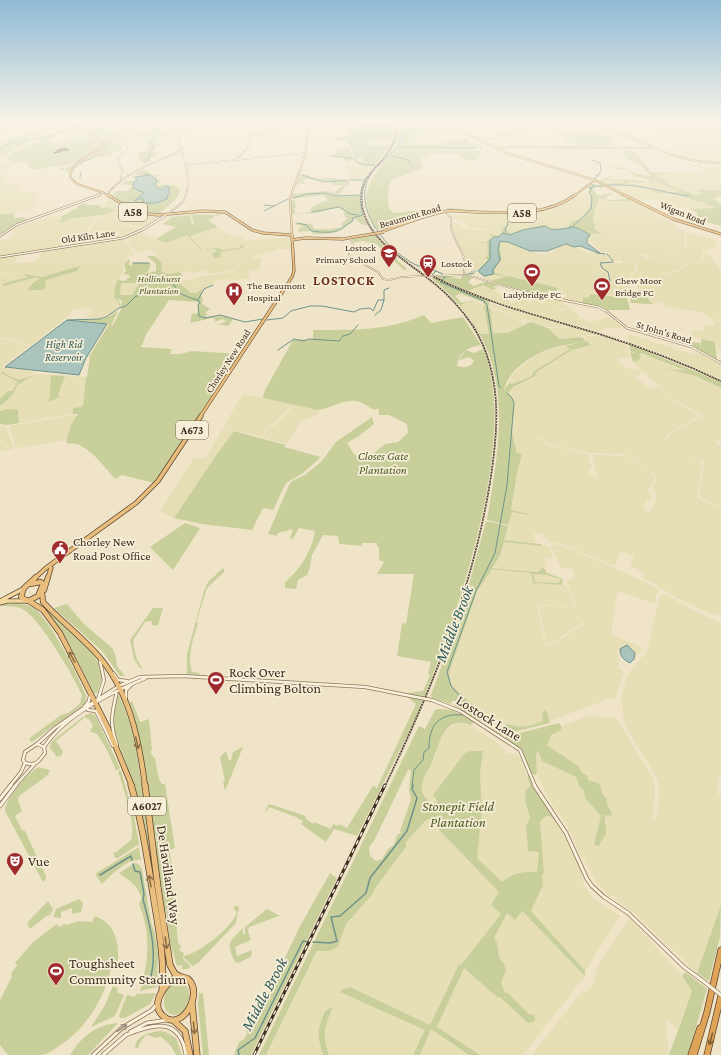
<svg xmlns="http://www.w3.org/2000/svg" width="721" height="1055" font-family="'Crimson Pro',serif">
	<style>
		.farmland { fill: #e6deb5; fill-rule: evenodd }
		.green { fill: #c9cf9b; fill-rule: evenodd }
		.cemetery { fill: #bfc49a }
		.water { fill: #a9c4bc; stroke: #6f938a }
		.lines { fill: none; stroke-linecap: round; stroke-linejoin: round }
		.stream-far1 { stroke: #6f938a; stroke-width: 1 }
		.stream { stroke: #6f938a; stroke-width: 1.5 }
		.canal { stroke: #a9c4bc; stroke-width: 1 }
		.river { stroke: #a9c4bc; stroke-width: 2 }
		.tertiary-far3-casing { stroke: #8d765c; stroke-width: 1.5 }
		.tertiary-far2-casing { stroke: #8d765c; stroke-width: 2.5 }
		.tertiary-far1-casing { stroke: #8d765c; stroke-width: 4 }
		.tertiary-casing { stroke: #8d765c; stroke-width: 4.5 }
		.secondary-far1-casing { stroke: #6f573f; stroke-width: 1.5 }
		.secondary-casing { stroke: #6f573f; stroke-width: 2.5 }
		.primary-far1-casing { stroke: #5b4430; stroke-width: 2 }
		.primary-casing { stroke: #5b4430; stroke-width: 5 }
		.trunk-far5-casing { stroke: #5b4430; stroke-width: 2 }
		.trunk-far4-casing { stroke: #5b4430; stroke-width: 3 }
		.trunk-far3-casing { stroke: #5b4430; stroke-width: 3.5 }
		.trunk-far2-casing { stroke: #5b4430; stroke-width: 5 }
		.trunk-far1-casing { stroke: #5b4430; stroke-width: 6 }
		.trunk-casing { stroke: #5b4430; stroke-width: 7 }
		.motorway-casing { stroke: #5b4430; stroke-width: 7 }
		.tertiary-far3 { stroke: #faf1dc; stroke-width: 1 }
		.tertiary-far2 { stroke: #faf1dc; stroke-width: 1.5 }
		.tertiary-far1 { stroke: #faf1dc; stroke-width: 2.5 }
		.tertiary { stroke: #faf1dc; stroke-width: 3 }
		.secondary-far1 { stroke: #faf1dc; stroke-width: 1 }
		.secondary { stroke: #faf1dc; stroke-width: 1.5 }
		.primary-far1 { stroke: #f3d9a0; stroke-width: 1.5 }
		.primary { stroke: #f3d9a0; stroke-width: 3.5 }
		.trunk-far5 { stroke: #eabe7c; stroke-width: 1.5 }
		.trunk-far4 { stroke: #eabe7c; stroke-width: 2 }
		.trunk-far3 { stroke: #eabe7c; stroke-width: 2.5 }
		.trunk-far2 { stroke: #eabe7c; stroke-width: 3.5 }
		.trunk-far1 { stroke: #eabe7c; stroke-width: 4.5 }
		.trunk { stroke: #eabe7c; stroke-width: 5.5 }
		.motorway { stroke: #e0a458; stroke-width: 5.5 }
		.tram { stroke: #3d2e20; stroke-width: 1 }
		.rail-far1-casing { stroke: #3d2e20; stroke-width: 1.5 }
		.rail-casing { stroke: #3d2e20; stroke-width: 3 }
		.rail-far1 { stroke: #f7eed8; stroke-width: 1; stroke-dasharray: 1.5; stroke-linecap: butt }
		.rail { stroke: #f7eed8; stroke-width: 1.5; stroke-dasharray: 4.5; stroke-linecap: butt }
		.tertiary-bridge-far2-casing { stroke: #8d765c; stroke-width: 1.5; stroke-linecap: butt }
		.tertiary-bridge-far1-casing { stroke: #8d765c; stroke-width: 4; stroke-linecap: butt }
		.tertiary-bridge-casing { stroke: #8d765c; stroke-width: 4.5; stroke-linecap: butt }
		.trunk-bridge-casing { stroke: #5b4430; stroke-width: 3; stroke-linecap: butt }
		.tertiary-bridge-far2 { stroke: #faf1dc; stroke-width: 1 }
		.tertiary-bridge-far1 { stroke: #faf1dc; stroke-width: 2.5 }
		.tertiary-bridge { stroke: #faf1dc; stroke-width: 3 }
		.trunk-bridge { stroke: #eabe7c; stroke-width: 2 }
		.oneway { stroke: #8b6f49 }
		.oneway2 { stroke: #9c907e }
		.oneway3 { stroke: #7e5d36 }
		.labels { text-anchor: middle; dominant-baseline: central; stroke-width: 3.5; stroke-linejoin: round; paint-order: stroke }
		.far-street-label { font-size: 10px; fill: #3d2e20; stroke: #f7eed8 }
		.far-poi-label { font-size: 10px; fill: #3d2e20; stroke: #f7eed8; text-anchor: start }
		.far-park-label { font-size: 10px; font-style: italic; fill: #4d5a26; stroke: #f7eed8 }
		.shield { fill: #f7eed8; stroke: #756857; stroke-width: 1 }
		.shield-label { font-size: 11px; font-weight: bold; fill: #3d2e20 }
		.far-water-label { font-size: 11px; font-style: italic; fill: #2f5d5a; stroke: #f7eed8 }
		.park-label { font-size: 12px; font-style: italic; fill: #4d5a26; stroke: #f7eed8 }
		.poi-label { font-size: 12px; fill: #3d2e20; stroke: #f7eed8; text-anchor: start }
		.far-district-label { font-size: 13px; font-weight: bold; letter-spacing: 1px; fill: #6b2e1e; stroke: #f7eed8 }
		.near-poi-label { font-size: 14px; fill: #3d2e20; stroke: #f7eed8; text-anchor: start }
		.near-street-label { font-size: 14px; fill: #3d2e20; stroke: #f7eed8 }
		.near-park-label { font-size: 14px; font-style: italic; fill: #4d5a26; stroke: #f7eed8 }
		.near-water-label { font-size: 16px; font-style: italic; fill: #2f5d5a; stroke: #f7eed8 }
	</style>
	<rect width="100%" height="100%" fill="#f0e4c8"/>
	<path class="farmland" d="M 673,120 L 721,122 L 721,137 L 703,137 L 713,141 L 720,141 L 719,138 L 721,138 L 721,163 L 698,163 L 698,159 L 689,159 L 676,154 L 675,151 L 677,148 L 654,130 L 668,130 L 664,127 L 654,127 L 650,123 L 678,124 L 693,121 L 677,123 Z
		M 417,132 L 421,135 L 434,133 L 434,135 L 444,139 L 454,138 L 457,139 L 442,144 L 414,145 L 413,143 L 418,143 L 412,141 L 418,138 L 415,138 L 417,135 L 415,133 Z
		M 354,156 L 365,158 L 362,161 L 356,162 L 356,164 L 362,166 L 375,165 L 364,180 L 351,180 L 345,169 L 345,166 L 347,162 L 349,162 Z
		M 4,162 L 11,162 L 18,164 L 10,166 L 7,172 L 4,173 L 6,176 L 9,175 L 5,182 L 5,184 L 20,185 L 19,190 L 22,193 L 26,191 L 39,194 L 38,199 L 31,209 L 14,213 L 0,214 L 0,164 Z
		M 692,163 L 705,166 L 706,167 L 720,167 L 718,166 L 721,166 L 721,180 L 716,177 L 714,182 L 721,182 L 721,190 L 698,190 L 702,194 L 695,195 L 670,185 L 666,182 L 669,181 L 659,178 L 656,176 L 658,174 L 706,172 Z
		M 606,180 L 648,184 L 656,182 L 679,191 L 674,192 L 639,186 L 632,183 L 624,182 L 618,184 L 651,189 L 655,193 L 678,194 L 697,202 L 700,201 L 716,208 L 690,209 L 686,207 L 677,208 L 654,199 L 640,201 L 607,185 L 616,184 L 606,184 L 600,182 Z
		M 583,192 L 589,193 L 591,196 L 591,207 L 580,220 L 575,220 L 566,227 L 552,229 L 543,225 L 522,229 L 513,234 L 509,234 L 506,230 L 509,224 L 508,223 L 508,224 L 503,228 L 499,236 L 490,235 L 492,237 L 488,240 L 488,260 L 481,269 L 475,270 L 466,264 L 468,259 L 471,259 L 466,259 L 456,241 L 450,227 L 451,223 L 461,224 L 462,228 L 469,229 L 486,230 L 485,228 L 467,228 L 465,222 L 451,219 L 449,215 L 467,215 L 475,213 L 497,215 L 523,214 L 532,219 L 541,217 L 537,212 L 551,209 L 550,213 L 552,209 L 574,198 Z
		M 109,196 L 111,196 L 131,213 L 144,216 L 162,217 L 146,227 L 118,223 L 132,227 L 145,227 L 119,238 L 88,242 L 87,238 L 90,229 L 100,215 L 107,214 L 115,210 L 105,207 Z
		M 599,198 L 607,199 L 609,201 L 628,201 L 632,199 L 657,211 L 653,213 L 676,224 L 675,226 L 678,230 L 684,230 L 685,234 L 685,247 L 651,257 L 646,254 L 643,255 L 644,259 L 687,247 L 686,232 L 718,241 L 716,246 L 703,252 L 701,260 L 697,262 L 684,265 L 677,270 L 659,275 L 677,272 L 685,266 L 699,262 L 703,260 L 704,253 L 709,255 L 721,270 L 721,320 L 712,319 L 702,312 L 665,307 L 664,303 L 666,301 L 653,304 L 633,283 L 632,275 L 636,272 L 638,265 L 635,265 L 634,271 L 630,274 L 631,280 L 628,297 L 590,293 L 591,294 L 589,297 L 584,298 L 583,304 L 562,299 L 567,295 L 556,291 L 557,288 L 509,277 L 490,281 L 483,277 L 501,275 L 494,272 L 502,259 L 500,251 L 500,243 L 509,242 L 538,255 L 554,252 L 555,249 L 566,245 L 578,248 L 589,253 L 606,254 L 610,261 L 593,262 L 598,263 L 600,268 L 606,271 L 608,281 L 611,282 L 609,272 L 602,268 L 600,263 L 623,263 L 621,260 L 612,261 L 608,252 L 602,252 L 594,246 L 592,241 L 586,241 L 588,237 L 593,233 L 603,237 L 594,229 L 594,213 Z
		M 55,215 L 56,217 L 62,218 L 59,221 L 98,215 L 88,229 L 85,243 L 0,257 L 0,240 L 10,239 L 16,233 L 13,233 L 10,229 L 14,226 L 17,227 Z
		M 218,227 L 227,234 L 243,237 L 242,241 L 290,237 L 291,249 L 276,249 L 276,251 L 265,252 L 265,254 L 254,256 L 252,259 L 261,257 L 259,270 L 249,270 L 249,279 L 218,280 L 197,293 L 191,293 L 178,282 L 191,279 L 195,282 L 196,281 L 193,278 L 231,272 L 246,262 L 229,271 L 207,274 L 209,270 L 194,273 L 186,271 L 168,274 L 162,272 L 161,262 L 154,256 L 157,253 L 150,249 L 139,253 L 137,252 L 132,248 L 125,238 L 139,232 L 167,243 L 187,235 L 202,251 L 190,236 Z
		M 122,238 L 135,254 L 128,257 L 122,265 L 124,270 L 115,287 L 116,300 L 119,302 L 118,307 L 114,312 L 101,318 L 86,318 L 92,310 L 85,309 L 88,306 L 83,309 L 74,309 L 65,319 L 31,345 L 0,337 L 0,317 L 3,317 L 0,316 L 0,274 L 23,274 L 28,276 L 27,279 L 12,284 L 36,277 L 39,279 L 45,288 L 46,280 L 71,273 L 80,266 L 42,277 L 24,274 L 0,273 L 0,258 L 18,254 L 15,263 L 35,262 L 44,250 Z
		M 121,283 L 139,283 L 132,295 L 119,296 Z
		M 483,285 L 510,299 L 507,300 L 511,303 L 505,305 L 468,291 Z
		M 521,292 L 534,295 L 527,304 L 528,305 L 535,295 L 547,297 L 539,305 L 540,306 L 548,297 L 559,300 L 569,307 L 559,311 L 550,309 L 559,312 L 570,308 L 578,315 L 579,318 L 591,322 L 609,317 L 623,328 L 605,328 L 600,332 L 506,306 L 521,298 Z
		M 474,300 L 486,307 L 489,334 L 481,334 L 461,305 Z
		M 489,303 L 568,326 L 547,327 L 489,306 Z
		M 489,308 L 524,319 L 518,321 L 524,324 L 527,322 L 525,320 L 531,322 L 507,333 L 493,333 Z
		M 713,320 L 721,321 L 721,349 L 717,348 L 716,342 L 692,337 L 691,331 L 704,331 L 702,325 L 716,325 Z
		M 573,327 L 587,331 L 598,335 L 585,335 L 573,338 L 560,338 L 549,328 Z
		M 628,334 L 695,355 L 698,351 L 702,353 L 721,364 L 721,379 L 663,354 L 629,342 Z
		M 584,336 L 600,336 L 627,345 L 630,357 L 617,358 L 620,363 L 628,369 L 638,369 L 643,372 L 635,377 L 650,389 L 659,386 L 675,401 L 699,416 L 666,435 L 665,439 L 667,440 L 669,435 L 678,429 L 703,416 L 674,399 L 636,365 L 633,362 L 638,361 L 641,356 L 639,355 L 640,353 L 687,371 L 669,370 L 696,376 L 721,388 L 721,442 L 710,436 L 717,441 L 717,445 L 721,446 L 721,506 L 704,500 L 699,495 L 704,461 L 678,451 L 699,460 L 702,463 L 697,498 L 698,497 L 703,501 L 721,507 L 721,615 L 716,614 L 716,616 L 702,610 L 677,598 L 653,583 L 643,579 L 644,573 L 630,565 L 634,556 L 621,551 L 614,566 L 562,544 L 549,542 L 543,534 L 534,533 L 536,543 L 504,540 L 512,512 L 529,515 L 511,510 L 518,468 L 522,454 L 516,452 L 512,433 L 514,403 L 513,398 L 508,393 L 513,387 L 537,375 L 535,373 L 572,350 L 591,345 ZM 528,432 L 553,445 L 589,453 L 624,454 L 641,463 L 653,473 L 656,479 L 653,487 L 657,497 L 651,511 L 647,512 L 645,510 L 643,506 L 646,503 L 646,501 L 652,500 L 650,493 L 647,490 L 651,486 L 655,479 L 649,470 L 639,463 L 626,456 L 592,455 L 598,479 L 595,479 L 594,476 L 588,472 L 588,470 L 592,468 L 587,454 L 549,445 Z
		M 0,338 L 29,346 L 2,367 L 38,371 L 19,380 L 7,375 L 3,371 L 0,374 Z
		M 565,346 L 571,349 L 533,372 L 532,376 L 512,384 L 509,383 L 512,376 L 517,370 L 533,357 L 551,349 Z
		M 3,374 L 19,382 L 15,386 L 14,391 L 8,391 L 0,399 L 0,375 Z
		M 36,374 L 51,375 L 49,402 L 57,395 L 65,376 L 86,377 L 82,407 L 73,409 L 73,414 L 50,418 L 49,416 L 39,420 L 19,423 L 18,410 L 7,409 L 0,411 L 0,406 L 13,394 L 16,389 L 17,385 Z
		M 243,394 L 318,410 L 319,414 L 300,422 L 287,444 L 262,437 L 269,428 L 275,425 L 290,410 L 292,406 L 271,426 L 267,428 L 262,437 L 226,428 L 224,425 Z
		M 74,415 L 77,416 L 71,425 L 67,440 L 16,448 L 9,426 Z
		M 0,425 L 6,426 L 14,449 L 0,451 L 0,443 L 3,440 L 0,439 Z
		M 225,428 L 234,431 L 215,457 L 174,518 L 160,511 L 194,458 L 205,458 L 223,429 Z
		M 504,541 L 548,546 L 554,558 L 544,558 L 547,567 L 542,567 L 538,572 L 493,567 L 500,556 Z
		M 554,544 L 563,546 L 585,555 L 660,589 L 656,595 L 655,604 L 622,592 L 617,593 L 611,635 L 644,648 L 635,657 L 635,653 L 627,645 L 617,650 L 618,657 L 620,658 L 618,668 L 624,671 L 615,698 L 603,699 L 603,701 L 550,721 L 547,712 L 542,713 L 543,721 L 538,724 L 517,727 L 508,724 L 498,731 L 494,730 L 477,718 L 472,710 L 472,704 L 451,685 L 449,673 L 477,591 L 492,568 L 531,573 L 533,583 L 566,585 L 575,607 L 537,604 L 545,645 L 555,643 L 585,623 L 583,622 L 554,642 L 546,644 L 539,605 L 577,608 L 566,581 L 574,578 L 575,573 L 571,568 L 563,568 L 562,570 L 551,547 L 551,546 Z
		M 533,574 L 549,575 L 550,576 L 561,579 L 559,583 L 534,582 Z
		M 664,594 L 697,612 L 721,623 L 721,778 L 718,777 L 718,794 L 721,795 L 721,905 L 697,973 L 633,912 L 618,902 L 614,896 L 609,896 L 598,884 L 585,863 L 585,859 L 582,858 L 566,824 L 553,806 L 536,774 L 537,773 L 536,754 L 538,751 L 542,761 L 576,777 L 580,788 L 584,790 L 601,816 L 594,844 L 607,823 L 605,815 L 611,810 L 607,807 L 607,799 L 602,793 L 601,787 L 588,780 L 578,766 L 547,745 L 551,735 L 561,730 L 561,726 L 589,716 L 616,718 L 654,780 L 655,792 L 653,819 L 657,819 L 659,791 L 658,780 L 625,725 L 623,716 L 622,697 L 626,679 L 630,671 L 647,651 L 660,596 Z
		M 458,723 L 465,723 L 471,725 L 499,744 L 507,753 L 515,754 L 521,759 L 530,786 L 525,801 L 539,852 L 537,873 L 520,872 L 512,874 L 502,882 L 477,858 L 482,813 L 480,774 L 483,751 L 438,802 L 431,804 L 424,796 L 422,790 L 422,784 L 435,756 L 439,741 L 443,733 L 449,728 Z
		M 547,816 L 552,817 L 555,821 L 557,821 L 580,869 L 584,886 L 593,898 L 620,916 L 585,971 L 531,911 L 543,885 L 542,874 L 544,873 L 540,821 Z
		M 431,819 L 441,832 L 500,893 L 501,914 L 461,965 L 458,965 L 430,1025 L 350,987 L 340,992 L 426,1030 L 413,1055 L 329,1055 L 325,1042 L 324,1027 L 333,1008 L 325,1011 L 319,1039 L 323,1055 L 266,1055 L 318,951 L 329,951 L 341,940 L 346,924 L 372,895 L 376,887 L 406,847 L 406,842 L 426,820 Z
		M 521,911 L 585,976 L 523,1055 L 480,1055 L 437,1027 L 464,968 L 498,998 L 500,996 L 528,1023 L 534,1015 L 529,1014 L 508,994 L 505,993 L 501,983 L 504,964 L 499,957 L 497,942 L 494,938 L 507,913 Z
		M 630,919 L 680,973 L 692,991 L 677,1029 L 666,1020 L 665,1021 L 669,1055 L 532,1055 L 580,994 L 590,989 L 594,982 L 598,966 L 628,920 Z
		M 431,1029 L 469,1055 L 420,1055 Z"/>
	<path class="green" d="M 50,120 L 54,121 L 49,126 L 52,128 L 51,129 L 40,136 L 26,138 L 29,139 L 30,142 C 22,146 14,149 6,154 L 8,155 L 0,156 L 0,148 L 2,146 L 1,145 L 10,139 L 23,136 L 22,135 L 27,134 L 26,133 L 47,128 L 46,124 L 44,123 Z
		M 75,120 L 83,120 L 77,125 L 79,129 C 69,130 61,130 55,138 L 50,139 L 51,142 L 56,143 L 66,140 L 65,138 C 77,137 89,136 100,142 L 98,143 L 103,143 L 103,145 C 95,157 77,159 69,172 L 66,172 L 66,169 L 60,170 L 60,168 L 69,167 L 75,163 L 34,170 L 25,164 L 28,163 L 24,161 L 14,163 L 8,160 L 7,156 L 38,141 L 35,140 L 54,134 C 57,130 67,128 72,127 L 71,124 Z
		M 85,120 L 88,120 L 83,126 L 85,128 L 100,127 L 115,132 L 121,131 L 119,138 L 117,139 L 118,141 L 121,140 L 123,148 L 119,150 L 124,150 L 113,153 L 112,156 C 107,157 99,158 96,156 L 90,160 L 81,162 L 100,151 L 107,144 L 105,141 L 89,133 L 80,126 Z
		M 180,120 C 172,124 163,124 159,133 L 157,134 L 160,137 L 154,143 L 159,145 L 152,151 L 158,153 L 153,157 L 155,157 L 149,160 L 152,161 L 143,163 L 137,154 L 138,154 L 138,152 L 148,151 C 148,146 146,139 147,135 C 150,121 169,120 180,120 Z
		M 388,120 L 394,120 C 401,140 388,152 375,165 L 362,166 L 356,164 L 355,162 L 364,162 L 386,150 L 386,146 L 379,146 L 391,144 L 392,140 L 377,140 L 377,143 L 373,143 L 372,140 L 369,140 L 395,125 Z
		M 398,120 L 443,120 L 448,122 L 437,124 L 438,126 L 444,126 L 440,127 L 454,126 L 462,133 L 431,131 L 434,133 L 421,135 L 417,132 L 415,133 L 419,135 L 415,138 L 422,138 L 415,139 L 413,142 L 419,142 L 412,144 L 481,146 L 483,149 L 475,148 L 475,151 L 480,151 L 480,156 L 483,156 L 474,160 L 469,161 L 464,160 L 457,154 L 432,153 L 420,159 L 422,167 L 425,168 L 393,179 C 386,187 388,199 389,208 L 392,212 L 398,213 L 437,207 L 444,208 L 442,210 L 446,210 L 448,208 L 462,209 L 464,210 L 432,214 L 380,231 C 376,228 373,223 371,218 C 360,194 371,176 388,158 C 391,154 394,149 398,145 L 396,145 L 398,128 L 405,127 L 407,126 L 404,121 Z
		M 552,120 L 559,120 L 559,127 L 563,133 C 567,133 570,134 572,134 C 590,131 604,131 623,139 L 611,139 L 614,145 L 577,145 L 574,143 L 569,143 L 553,127 L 537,129 L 539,128 L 535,126 L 538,125 L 542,128 L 553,127 L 547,121 L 554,122 Z
		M 349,148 L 353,157 L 349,162 L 344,161 L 345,158 L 330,157 L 327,154 L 336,154 L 334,149 Z
		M 622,151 L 634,151 L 636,155 L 641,157 L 640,158 L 651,172 L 679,174 L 658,174 L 656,176 L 659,178 L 670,181 L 666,182 L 670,185 L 695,195 L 702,194 L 697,190 L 721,190 L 721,196 L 713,198 L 721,204 L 721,226 L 704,221 L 703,218 L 697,216 L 697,213 L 690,209 L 715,208 L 700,201 L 697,202 L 678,194 L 656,193 L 659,194 L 653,192 L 651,189 L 626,184 L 607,185 L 604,184 L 622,183 L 623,181 L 606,180 L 600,182 L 598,181 L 609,177 L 607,176 L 610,177 L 608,179 L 624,180 L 624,179 L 648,182 L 650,180 L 635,176 L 627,170 L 612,168 L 611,167 L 618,168 L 614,166 L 616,166 C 628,170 637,175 650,176 L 641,165 L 626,159 ZM 655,180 L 658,180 L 656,181 L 658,183 L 679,191 C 664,195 638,186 627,182 L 650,183 L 653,183 Z
		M 141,168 L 143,168 L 143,170 L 146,169 L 152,175 L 157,175 L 156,179 L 160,179 L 160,183 L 157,183 L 157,185 L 175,185 L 175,187 L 178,187 L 180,191 L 176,199 L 159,214 C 133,212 132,211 112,194 L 117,193 L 115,193 L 116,191 L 128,191 L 132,185 L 118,184 L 122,184 L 126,181 L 133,181 L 135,180 L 132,176 L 134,174 L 134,177 L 138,180 L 134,182 L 136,189 L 144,193 L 139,197 L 170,194 L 168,189 L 171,189 L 161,190 L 155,187 L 157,180 L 149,175 L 136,176 L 139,175 L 135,174 L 141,171 Z
		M 301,174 L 319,179 L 331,178 L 349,181 L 349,184 L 343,189 L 339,195 L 360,195 L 363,215 L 369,226 L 361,224 L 354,218 C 353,223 351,222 348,225 C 340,234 325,234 313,234 L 312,231 L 297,232 L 299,230 L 299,228 L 304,226 L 296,225 L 294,223 L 312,224 L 314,229 L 331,229 L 342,227 L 342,223 L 347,219 L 343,213 L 346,212 L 339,207 L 317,213 L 292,214 L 291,200 L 297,200 L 294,202 L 297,207 L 295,208 L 295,214 L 310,212 L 311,208 L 319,203 L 328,200 L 325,196 L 322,195 L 291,199 L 293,194 L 325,191 L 334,193 L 343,185 L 332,185 L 331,182 L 306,179 L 303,181 L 307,184 L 299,183 L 298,186 L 296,186 Z
		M 592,184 L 605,186 L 602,187 L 603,189 L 596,186 L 592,188 L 598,196 L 616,192 L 605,197 L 609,200 L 629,199 L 620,196 L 620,194 L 632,199 L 628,201 L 608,201 L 607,199 L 599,198 C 597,206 589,219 596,226 L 594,226 L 594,229 L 605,237 L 596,233 L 590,235 L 582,229 L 570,228 L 552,230 L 545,226 L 523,230 L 510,235 L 503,233 L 499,237 L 494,237 L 490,241 L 490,259 L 481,269 L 475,270 L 481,269 L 488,260 L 485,258 L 488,256 L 487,243 L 474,243 L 472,239 L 474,243 L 487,242 L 488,240 L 492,237 L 488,234 L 499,236 L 503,228 L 508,224 L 507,222 L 509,224 L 506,230 L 511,234 L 522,229 L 543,225 C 550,227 557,231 566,227 C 569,226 569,223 573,221 L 580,220 C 589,210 594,205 588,191 L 590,190 L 588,189 Z
		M 84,203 L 89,205 L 101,205 L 100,208 L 108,207 L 111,209 L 116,210 L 107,214 L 69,219 L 63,222 L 58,222 L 62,218 L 60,217 L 77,208 L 77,206 Z
		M 219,212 L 226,213 L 213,217 L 214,218 L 208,220 L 218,227 L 190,236 L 203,251 L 217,248 L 223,250 L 239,248 L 241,245 L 243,245 L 244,248 L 220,252 L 222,257 L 214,258 L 212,253 L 217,252 L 216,249 L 202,251 L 187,235 L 167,243 L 156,239 L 176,227 L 163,224 L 172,217 L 190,215 L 192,225 L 194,224 L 191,214 L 215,215 Z
		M 14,213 L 14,218 L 23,217 L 27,220 L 9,228 L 0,234 L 0,214 Z
		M 375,234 L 396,256 L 398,261 L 407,269 L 404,270 L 376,244 L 363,241 L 353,243 L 351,239 Z
		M 500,241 L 510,242 L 500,243 L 500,251 L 502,259 L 494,270 L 495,273 L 558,288 L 556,291 L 548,290 L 547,296 L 512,289 L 491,281 L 508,276 L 494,275 L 483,277 L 490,275 L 500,260 L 498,249 Z
		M 147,256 L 154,256 L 161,262 L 162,272 L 168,274 L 180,272 L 183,276 L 174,279 L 175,281 L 184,279 L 178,282 L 191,293 L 196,293 L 202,289 L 201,295 L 203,299 L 202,304 L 210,309 L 205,313 L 207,314 L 206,317 L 221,316 L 233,319 L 228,326 L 217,324 L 224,323 L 226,321 L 222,319 L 215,322 L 215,319 L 212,318 L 190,323 L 192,314 L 199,313 L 198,305 L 199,302 L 169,300 L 147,333 L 141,347 L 172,349 L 170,354 L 181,354 L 191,351 L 240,354 L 154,483 L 122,475 L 115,479 C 105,468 85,440 69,444 L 66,442 L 71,425 L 78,414 L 73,414 L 73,408 L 81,407 L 83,405 L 86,377 L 87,377 L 90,358 L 89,357 L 109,324 L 70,319 L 104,319 L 118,311 L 111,325 L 113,325 L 121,309 L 122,301 L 118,298 L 121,306 L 119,307 L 119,302 L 114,297 L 115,287 L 118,280 L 124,281 L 130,277 L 129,275 L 124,274 L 126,270 L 124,264 L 129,259 L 130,262 L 128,264 L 131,266 L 133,263 L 149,263 L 151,264 L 148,272 L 140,275 L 156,271 L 156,264 ZM 121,283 L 139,283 L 139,284 L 132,295 L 120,295 Z
		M 80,266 L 77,271 L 46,280 L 45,288 L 41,290 L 28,290 L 32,284 L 39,279 L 36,277 L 4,286 L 2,284 L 28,277 L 23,274 L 0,274 L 24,274 L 42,277 Z
		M 456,274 L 456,276 L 449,277 L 461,279 L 462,276 L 458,276 L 457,274 L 473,277 L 468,282 L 473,286 L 488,281 L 498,285 L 494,287 L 496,289 L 493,290 L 483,285 L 468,291 L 489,300 L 434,276 Z
		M 435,278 L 490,302 L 489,303 L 489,306 L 483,304 L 483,302 L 453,291 L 460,294 L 455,296 L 462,303 L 474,300 L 461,305 L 481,334 L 489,334 L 484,305 L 490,308 L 493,333 L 507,333 L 531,322 L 548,328 L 560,339 L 582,337 L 585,340 L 583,342 C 573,344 562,345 552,348 C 533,354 508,370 504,390 L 509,383 L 512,384 L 532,376 L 533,372 L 570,349 L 565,346 L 584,342 L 586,340 L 591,345 L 572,350 L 535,373 L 537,375 L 513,387 L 508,393 C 520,405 510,417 512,433 C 513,439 516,445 516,452 L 522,454 L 518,468 L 511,510 L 529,514 L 529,515 L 512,512 L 508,525 L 487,520 C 503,425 517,347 432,279 Z
		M 631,291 L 641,291 L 653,304 L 631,303 L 630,299 L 635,299 L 634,296 L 631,295 Z
		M 591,294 L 627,298 L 630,310 L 606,310 L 600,307 L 583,304 L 583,298 L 589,297 Z
		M 424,315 L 431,323 L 463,317 L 481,345 C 468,347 458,353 457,366 C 464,368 470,368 474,361 L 470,357 L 459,360 L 466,350 L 474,353 L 483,349 C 520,435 458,613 424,697 L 407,693 L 423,691 L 430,675 L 428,673 L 431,662 L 397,656 L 402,623 L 406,624 L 414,574 L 377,574 L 384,562 L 379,560 L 379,547 L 377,546 L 377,543 L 362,543 L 362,546 L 339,544 L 338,536 L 323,535 L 312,555 L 309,571 L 307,575 L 298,580 L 296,589 L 285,588 L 285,582 C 300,570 312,551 315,531 L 299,528 L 293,539 L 290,538 L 293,529 L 278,533 L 277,536 L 268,534 L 289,485 L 292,481 L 305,475 L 322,461 L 336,442 L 372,417 L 374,424 L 359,436 L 347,443 L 354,454 L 361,459 L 369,457 L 385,444 L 398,442 L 408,433 L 407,424 L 389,415 L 379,415 L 378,408 L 374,410 C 368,407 362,402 356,401 C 343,399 330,409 318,410 L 263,398 L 265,390 L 293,340 L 313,339 L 313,330 C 354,330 387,331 424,315 Z
		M 701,339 L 715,342 L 717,360 L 693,347 L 692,342 L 700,343 L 701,350 Z
		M 629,344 L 721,382 L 721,388 L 696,376 L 666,369 L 687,371 L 641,353 L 639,355 L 641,356 L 638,361 L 633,362 L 630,352 L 638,354 L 630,351 Z
		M 3,371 L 7,375 L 19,380 L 36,374 L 17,385 C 15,394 8,400 0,406 L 0,399 L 8,391 L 0,391 L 13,391 L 16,384 L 18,382 L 3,374 L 0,375 Z
		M 51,375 L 65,376 L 58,395 L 59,397 L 49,402 Z
		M 7,409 L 18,410 L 19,423 L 8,425 L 0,424 L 0,411 Z
		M 234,431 L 286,445 L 284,447 L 321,457 L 303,473 L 286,483 L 273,510 L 263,508 L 252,530 L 202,524 L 174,518 L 215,457 Z
		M 486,521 L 508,526 L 504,540 L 541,544 L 542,546 L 504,542 L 500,556 L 492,568 L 538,572 L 542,567 L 544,568 L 547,573 L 563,579 L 562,585 L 533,583 L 531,573 L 492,569 L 477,591 L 449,673 L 451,685 L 472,704 C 473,717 486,728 498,731 L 508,724 C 519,728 532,727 543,721 L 542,713 L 545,710 L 547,712 L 550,723 L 501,735 L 454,706 L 455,701 L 452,701 L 451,704 L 432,698 L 431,695 L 463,607 ZM 533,574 L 549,575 L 549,576 L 561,579 L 559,583 L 535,582 Z
		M 185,523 L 200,528 L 199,530 L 173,570 L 150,547 Z
		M 223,568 L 224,569 L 224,572 L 207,588 L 196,623 L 198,623 C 193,640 187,655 192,672 L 200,673 L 199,675 L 187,674 L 187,654 L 204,591 L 208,582 Z
		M 41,601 C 55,614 100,654 102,672 C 103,679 99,686 97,693 L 94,693 C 82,669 58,618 39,603 Z
		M 4,604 C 13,604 26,602 34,608 C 49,618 79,677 86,695 L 86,701 L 83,705 L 32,742 L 29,740 L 31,737 L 61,715 L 68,713 L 80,704 L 82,695 C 74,677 40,619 24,610 C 17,605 8,607 0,606 Z
		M 67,604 L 84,624 L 113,649 L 116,657 L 117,666 L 125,676 L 120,676 L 102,651 L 54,608 Z
		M 153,608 L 163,608 L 158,625 L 156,626 L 152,625 L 152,622 L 151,621 L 145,622 L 134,639 L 133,643 L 137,660 L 142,667 L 140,668 L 134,659 L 130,640 Z
		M 119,695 C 140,739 142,797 149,845 L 146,846 L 131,777 L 114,731 L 112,719 L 117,697 Z
		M 407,697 L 423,699 L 415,720 L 357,836 L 334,829 L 326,842 L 301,824 L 303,821 L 296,817 L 269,807 L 266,812 L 265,811 L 269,804 L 306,816 L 305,818 L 313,824 L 314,822 L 331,829 L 333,824 L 338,826 L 339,824 L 347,828 L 373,786 L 377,788 L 416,704 Z
		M 132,701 L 140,722 L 149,719 L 152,750 L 150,752 L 155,759 L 159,779 L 162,784 L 165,784 L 175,848 L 170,850 L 178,943 L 181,946 L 180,951 L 184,953 L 183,959 L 191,966 L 188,969 L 181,969 L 183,966 L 182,965 L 177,966 L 170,942 L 166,911 L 164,911 L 155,844 L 157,841 L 153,826 L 136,726 L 130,703 Z
		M 438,709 L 453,710 L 474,722 L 471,725 C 443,714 440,744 432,762 C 429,770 420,782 422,791 C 423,796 428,800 431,804 L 438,802 L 433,795 L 465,753 L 471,751 L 483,751 L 480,774 L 482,813 L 477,858 L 502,882 C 516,871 520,872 537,872 L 539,852 L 528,851 L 526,826 L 530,818 L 525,801 L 526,790 L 530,786 L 527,776 L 529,775 L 538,795 L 557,821 L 555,821 L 552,817 L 547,816 L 540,821 L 544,873 L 542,874 L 543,885 L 531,911 L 585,971 L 585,976 L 522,911 L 515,920 L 507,913 L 494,938 L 497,942 L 499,957 L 504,964 L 506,971 L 501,983 L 505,993 L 508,993 L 529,1014 L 534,1015 L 535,1021 L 528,1023 L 500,997 L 498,998 L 464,968 L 437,1027 L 480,1055 L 469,1055 L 431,1029 L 420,1055 L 413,1055 L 425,1030 L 340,992 L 343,989 L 350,987 L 430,1025 L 459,964 L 461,965 L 501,914 L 491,905 L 499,892 L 441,832 L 431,819 L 426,820 L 406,842 L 406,847 L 376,887 L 372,895 L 346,924 L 338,947 L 329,951 L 317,951 L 266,1055 L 259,1055 L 419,726 L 425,729 L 435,710 ZM 408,770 L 411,770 L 409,789 L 411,799 L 400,831 L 401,833 L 397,835 L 394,845 L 388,849 L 382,859 L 376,861 L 370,856 L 369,847 L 374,841 Z
		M 91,713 L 95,715 L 120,768 L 116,771 C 111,758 105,744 96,733 L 90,732 L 93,726 L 89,719 L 85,718 L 85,715 Z
		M 84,716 L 84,718 L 56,741 L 63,752 L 61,756 L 55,757 L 56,755 L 50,748 L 51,742 Z
		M 559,723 L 561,726 L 561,730 L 551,735 L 547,745 L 578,766 L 582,773 L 587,775 L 588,780 L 598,783 L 601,787 L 602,793 L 607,799 C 605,804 610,808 612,813 L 611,816 L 605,815 L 606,834 L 598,847 L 594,844 L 601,816 L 585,798 L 584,790 L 580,788 L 576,777 L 542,761 L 538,751 L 536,754 L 537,773 L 535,775 L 531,773 L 521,749 L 504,737 Z
		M 243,747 L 225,791 L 223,782 L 225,781 L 220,757 L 226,751 L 229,761 L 231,760 L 233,752 Z
		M 38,767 L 50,770 L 48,775 L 19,796 L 18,800 L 22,811 L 15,816 L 22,830 L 25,831 L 46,876 L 46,879 L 43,882 L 5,811 C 5,798 28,774 38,767 Z
		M 121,770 L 134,817 L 139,844 L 118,858 L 115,858 L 113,852 L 115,853 L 132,839 L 131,837 C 137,824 122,786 118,771 Z
		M 139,847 L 141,860 C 127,858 112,875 102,884 L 95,874 Z
		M 135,863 L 139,864 L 139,865 L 142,869 L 151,922 L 155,934 L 158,954 L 157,987 L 140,991 C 149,961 151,933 139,904 L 142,898 C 136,883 130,882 119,873 Z
		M 330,873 L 337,878 L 251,1055 L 234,1055 L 239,1042 L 244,1039 L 247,1033 L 245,1024 L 252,1021 L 255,1022 L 299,928 Z
		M 79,899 L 83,903 L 81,912 L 72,914 L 72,908 L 61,912 L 61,918 L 53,917 L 56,909 Z
		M 48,901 L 53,909 L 50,916 L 48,915 L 30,929 L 27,923 Z
		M 721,905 L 720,937 L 709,981 L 697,973 Z
		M 237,906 L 239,907 L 236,923 L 199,962 L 193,966 L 184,958 L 184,956 C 201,952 230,929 237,913 L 233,907 Z
		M 267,909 L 278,915 L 281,915 L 249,927 L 248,931 L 251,940 L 235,947 L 237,956 L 252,950 L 251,957 L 238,963 L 235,962 C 225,941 230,942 243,928 L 243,934 L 245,934 L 245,927 Z
		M 95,916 C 115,924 119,941 118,961 L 112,963 C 106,997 86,1030 56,1048 C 52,1051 47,1054 42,1055 C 31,1055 19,1055 8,1055 L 0,1045 L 0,1000 L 12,976 L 11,974 L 17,965 L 15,963 L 33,942 L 54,926 L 58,924 L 58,927 L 65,924 L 66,925 L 79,921 L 92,922 Z
		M 684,973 L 687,973 L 707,989 L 688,1055 L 669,1055 L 692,991 L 682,976 Z
		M 178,981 C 202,985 183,1028 166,1011 C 161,999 165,985 178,981 Z
		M 113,986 L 118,988 L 117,992 L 124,995 L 115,1016 L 91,1027 L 105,1005 Z
		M 199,992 L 200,994 L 203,993 L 209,1055 L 203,1055 L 198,1004 Z
		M 156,993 L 150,1004 L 125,1018 L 120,1018 L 119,1015 L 127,995 L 135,997 L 136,994 Z
		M 333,1007 C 324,1028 322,1033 329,1055 L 323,1055 C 317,1035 317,1031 325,1011 Z
		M 118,1023 L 88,1055 L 70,1055 C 82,1036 96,1025 118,1023 Z
		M 160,1031 L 166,1032 L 176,1038 L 182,1055 L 176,1055 L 171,1046 L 160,1036 L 158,1038 L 146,1035 L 139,1044 L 139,1047 L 136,1049 L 135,1045 C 138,1035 150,1032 160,1031 Z"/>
	<path class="cemetery" d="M 359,120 L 388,120 L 395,125 L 394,139 L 369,139 L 369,146 L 386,146 L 387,148 L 366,162 L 362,161 L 365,159 L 364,158 L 354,156 L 348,141 L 334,140 L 334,137 L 350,136 L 349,133 L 354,125 Z
		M 466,138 L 469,139 L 470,144 L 478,144 L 481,146 L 442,145 L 442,143 Z"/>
	<path class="water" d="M 150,175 L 157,180 L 155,186 L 161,190 L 165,186 L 171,188 L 168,189 L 170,194 L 167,195 L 168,196 L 167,199 L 156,203 L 143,203 L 143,198 L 134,201 L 144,193 L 133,188 L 134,182 L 137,180 L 135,177 Z
		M 545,226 L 552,230 L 570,228 L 569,227 C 579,227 583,231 590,235 L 587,239 L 587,243 L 600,253 L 598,253 L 580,246 L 574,247 L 566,244 L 547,251 L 530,251 L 508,242 L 500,241 L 498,249 L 500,260 L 493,270 L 493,274 L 484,276 L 478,271 L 490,259 L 490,241 L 494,237 L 499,237 L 503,233 L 510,235 L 523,230 Z
		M 67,320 L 107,324 L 86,358 L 79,375 L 5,367 Z
		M 627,645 L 635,653 L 634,659 L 630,663 C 624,660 620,657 620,649 Z"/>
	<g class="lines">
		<path class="stream-far1" d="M 390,120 L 395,124
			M 155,133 L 155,130 L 177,120
			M 31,139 C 47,136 67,133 77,120
			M 92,140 L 95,141
			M 0,150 L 8,144 L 28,140
			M 150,150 L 154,147 L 150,143 L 154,140 L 153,136
			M 390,155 L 408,160 L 412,167
			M 332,156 L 356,159 L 357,162 L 366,165 L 375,165
			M 592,160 L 600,163 L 601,170 L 599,175 L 596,175 L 597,177 L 594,179
			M 145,163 L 150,155 L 149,152
			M 80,165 L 82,162 L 91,159 L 105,148
			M 144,174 L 149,175
			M 302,175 L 324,182 L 348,180
			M 80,178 L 81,172
			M 350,180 L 363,180
			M 592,185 L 594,185 L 593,187
			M 294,198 L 307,194 L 324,193 L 336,196 L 360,195
			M 264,205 L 274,206
			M 591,209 L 592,197 L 589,192 L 592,189 L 589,188 C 623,180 652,189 685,196 L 689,195
			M 264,211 L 288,199
			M 312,212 L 339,207 L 350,214 L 358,215
			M 297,223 L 307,225 L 311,231 C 321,232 332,234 341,229 C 345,226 347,224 352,222 L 353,218 L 363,215 C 359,201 359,190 366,177
			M 572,227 L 590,210
			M 506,232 L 505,229 L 508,224 L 507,222
			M 598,253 L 605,254
			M 607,254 L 613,261
			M 133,263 L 149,263
			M 443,274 C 434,269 423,269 414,264 C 388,250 356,214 367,182 C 372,168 388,159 396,147 L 475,148
			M 147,275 C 152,276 169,280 171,282 C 175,285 176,290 179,292 C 183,296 192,298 197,300
			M 432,275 L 436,271
			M 463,275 L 474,273
			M 444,276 L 445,277 L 440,282 L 484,301 L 487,305 L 499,386 L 501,388
			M 610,281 L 608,272 L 602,268 L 600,263 L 613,262
			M 197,300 L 200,302 L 198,305 L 199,316 L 205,318 L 220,315 L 245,322 L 263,319
			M 198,300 L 204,289 L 213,285
			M 375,315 L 381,310 L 384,300
			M 68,320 L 99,319 L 106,317 L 119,308 L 126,306 L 135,297 L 143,293 L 155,291 L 161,294 L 178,292
			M 267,320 L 283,318 L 291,311 L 310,306 L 322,306 L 354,312 L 360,309 L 370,308 L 373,311 L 378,300 L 384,300 L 384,290 L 389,288
			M 278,350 L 294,339 L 304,341 L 309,339 L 339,341 L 343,336 L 350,334 L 358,325
			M 464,712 L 466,703 L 451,686 L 447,672 L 476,591 L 495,553 L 507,485 L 514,403 L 512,398 L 507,393
			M 412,786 L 414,770 L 423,760 L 424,752 L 429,748 C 429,725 439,713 462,715"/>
		<path class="stream" d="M 133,864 L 135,871 L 140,872 L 144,894 L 143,899 C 150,926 158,952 150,980
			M 100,875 L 131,856 L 132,860
			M 313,942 L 330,943 L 337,941 L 331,917 L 340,916 L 366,893 L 370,878 L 407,831 L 417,798 L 412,789 L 413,785
			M 239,1055 L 238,1050 L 255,1038 L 303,941 L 308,942"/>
		<path class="canal" d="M 470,273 L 472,271 L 479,271"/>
		<path class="river" d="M 396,147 L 402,143 L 399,139 L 403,139 L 401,137 L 406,135 L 405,134 L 410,134 L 407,131 L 410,128 L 408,127 L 410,126 L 404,120"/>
		<defs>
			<path id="tertiary-far3" d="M 0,130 L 49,120
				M 608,131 L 645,123 L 721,121
				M 480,140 L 491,139 L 550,120
				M 103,141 L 140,135 L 180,133
				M 237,159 L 249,146 L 252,135 L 275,133 L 275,128 L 309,126
				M 185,165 L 305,153
				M 123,179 L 121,178 L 122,169 L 117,159 L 127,149 L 125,133 L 141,120
				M 444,212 L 451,218 C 449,236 459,242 464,258 C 466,262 464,269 464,274
				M 167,214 C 173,210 180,206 184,200 C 191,187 187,163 181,151
				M 349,237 L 353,245 L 349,254 L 350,257 L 378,272 L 383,279 L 389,280 L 402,277 L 424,276
				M 434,276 L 467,275 L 523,292"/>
			<path id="tertiary-far2" d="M 518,291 L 598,307 L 606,311 L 627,328 L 692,347 L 721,363"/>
			<path id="tertiary-far1" d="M 113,673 L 118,680 L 127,681
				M 117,691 C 112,714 109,722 117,745
				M 126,698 L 126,690 L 132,684
				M 98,699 L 104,680 L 100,661
				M 432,700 L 460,711 L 520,750 L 535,786
				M 84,707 L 89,701 L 90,695
				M 88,710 L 96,711 L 113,746
				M 37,744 L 55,728 L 82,709 L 119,686 L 140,677 L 183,676 L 365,687 L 421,698
				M 37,744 L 44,747 L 45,753 C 38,762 37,766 25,763 L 23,760 L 25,752 Z
				M 44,747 C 64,716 112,692 146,678
				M 10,786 L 21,772 L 25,763
				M 15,786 L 34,765"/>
			<path id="tertiary" d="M 534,785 L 566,833 L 587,879 L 592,886 L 604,897 L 628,913 L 684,967 L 699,978
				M 0,799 L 11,785
				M 0,806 L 16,785
				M 130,1032 L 147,1023 L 167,1020
				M 126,1035 C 154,1023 180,1017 186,1055
				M 93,1055 L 122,1028 L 152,1010 L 156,1005
				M 103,1055 L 126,1035"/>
			<path id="secondary-far1" d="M 309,126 L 327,126 L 350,120
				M 109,192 C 128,170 155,163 180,151 L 181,149 L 178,141 L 182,130 L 204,120
				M 96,196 L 103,193"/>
			<path id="secondary" d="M 0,236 L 16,225 L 99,195
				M 0,257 L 123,238 L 142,230 L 166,215"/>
			<path id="primary-far1" d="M 445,120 L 465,133 L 509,154 L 595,180
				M 566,120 C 585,125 604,128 622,134 C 658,148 681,163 721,163
				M 497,147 L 651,148
				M 292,235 L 290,198 L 305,156 L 308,130 L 307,120"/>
			<path id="primary" d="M 0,601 L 23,589
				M 0,603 L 7,601 L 27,601"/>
			<path id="trunk-far5" d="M 84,120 L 78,127 L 100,140 L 105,144 C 95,154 71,161 70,177 L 77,184 L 104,193
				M 106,194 L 111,196
				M 574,196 L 595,180 L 626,196"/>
			<path id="trunk-far4" d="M 108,195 L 137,213 L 158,215 L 203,211 L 225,212 L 252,230 L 263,233 L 292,235 L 294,271 L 292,277 L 282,292
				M 624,195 L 673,219 L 721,234
				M 383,231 C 404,224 425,215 447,211 C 456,210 466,212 475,212 C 509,213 547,216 575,195
				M 292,240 L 305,238 L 343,239 L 372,234"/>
			<path id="trunk-far3" d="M 200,417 L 283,291"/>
			<path id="trunk-far2" d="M 35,578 L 46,568 L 136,503 L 158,481 L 201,416
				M 48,578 L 51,568"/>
			<path id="trunk-far1" d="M 30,584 L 41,582 L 43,584 L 38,596 L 28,601 L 21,597 L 24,588 L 36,577
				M 44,590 L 48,577
				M 42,592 L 43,602 C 59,619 78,634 94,651 C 129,688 139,738 145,786
				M 29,601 L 43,610 L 60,633 L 108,728 L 132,786"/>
			<path id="trunk" d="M 131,785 C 142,821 147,857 153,894 C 158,926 165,958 162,991
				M 145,785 L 158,888 L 170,965 L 175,974 L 179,976
				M 179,976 C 182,977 186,978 188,979 C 204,993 182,1033 163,1016 C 149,1004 166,981 179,976 Z
				M 192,1003 L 197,1055
				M 174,1021 L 185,1031 L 190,1055"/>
			<path id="motorway" d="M 691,1055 L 700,1028
				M 694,1055 L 707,1012 L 721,950
				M 707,1055 L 721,996"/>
		</defs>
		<use href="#tertiary-far3" class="tertiary-far3-casing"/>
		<use href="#tertiary-far2" class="tertiary-far2-casing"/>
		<use href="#tertiary-far1" class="tertiary-far1-casing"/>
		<use href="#tertiary" class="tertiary-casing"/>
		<use href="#secondary-far1" class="secondary-far1-casing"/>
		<use href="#secondary" class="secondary-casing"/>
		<use href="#primary-far1" class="primary-far1-casing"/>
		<use href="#primary" class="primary-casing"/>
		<use href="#trunk-far5" class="trunk-far5-casing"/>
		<use href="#trunk-far4" class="trunk-far4-casing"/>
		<use href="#trunk-far3" class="trunk-far3-casing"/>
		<use href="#trunk-far2" class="trunk-far2-casing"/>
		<use href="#trunk-far1" class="trunk-far1-casing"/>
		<use href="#trunk" class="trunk-casing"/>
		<use href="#motorway" class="motorway-casing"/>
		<use href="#tertiary-far3" class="tertiary-far3"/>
		<use href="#tertiary-far2" class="tertiary-far2"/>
		<use href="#tertiary-far1" class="tertiary-far1"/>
		<use href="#tertiary" class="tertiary"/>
		<use href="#secondary-far1" class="secondary-far1"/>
		<use href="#secondary" class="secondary"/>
		<use href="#primary-far1" class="primary-far1"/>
		<use href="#primary" class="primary"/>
		<use href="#trunk-far5" class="trunk-far5"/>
		<use href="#trunk-far4" class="trunk-far4"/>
		<use href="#trunk-far3" class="trunk-far3"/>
		<use href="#trunk-far2" class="trunk-far2"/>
		<use href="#trunk-far1" class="trunk-far1"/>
		<use href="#trunk" class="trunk"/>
		<use href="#motorway" class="motorway"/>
		<path class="tram" d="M 64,148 L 69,150 L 59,151 L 68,150 L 59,150 Z
			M 58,151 L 60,152 L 54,153 Z
			M 58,151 L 59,150
			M 58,151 L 59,150"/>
		<defs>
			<path id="rail-far1" d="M 432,276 C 485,303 542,317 599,334 C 641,347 681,362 721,381
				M 385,786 C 430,693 470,596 488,494 C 498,438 505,377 473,326 C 462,310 450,296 435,284 C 411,263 371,244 363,210 C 354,169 390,167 396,135 C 397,130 396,125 395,120"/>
			<path id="rail" d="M 254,1055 L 385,785"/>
		</defs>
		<use href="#rail-far1" class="rail-far1-casing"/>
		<use href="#rail" class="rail-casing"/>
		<use href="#rail-far1" class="rail-far1"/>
		<use href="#rail" class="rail"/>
		<defs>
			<path id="tertiary-bridge-far2" d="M 424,276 L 434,276"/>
			<path id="tertiary-bridge-far1" d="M 421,698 L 432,700"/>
			<path id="tertiary-bridge" d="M 699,978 L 721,995"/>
			<path id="trunk-bridge" d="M 372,234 L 384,232"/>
		</defs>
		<use href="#tertiary-bridge-far2" class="tertiary-bridge-far2-casing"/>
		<use href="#tertiary-bridge-far1" class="tertiary-bridge-far1-casing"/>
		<use href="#tertiary-bridge" class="tertiary-bridge-casing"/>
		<use href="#trunk-bridge" class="trunk-bridge-casing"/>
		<use href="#tertiary-bridge-far2" class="tertiary-bridge-far2"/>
		<use href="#tertiary-bridge-far1" class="tertiary-bridge-far1"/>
		<use href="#tertiary-bridge" class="tertiary-bridge"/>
		<use href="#trunk-bridge" class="trunk-bridge"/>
	</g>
	<defs><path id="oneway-shaft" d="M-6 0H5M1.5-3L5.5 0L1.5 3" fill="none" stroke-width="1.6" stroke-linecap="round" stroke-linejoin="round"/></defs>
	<g class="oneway">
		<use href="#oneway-shaft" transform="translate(72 657) rotate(-118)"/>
		<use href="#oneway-shaft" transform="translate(137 743) rotate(78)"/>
		<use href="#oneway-shaft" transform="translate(150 881) rotate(-100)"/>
		<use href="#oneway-shaft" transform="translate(166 943) rotate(82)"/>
		<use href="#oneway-shaft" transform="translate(194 1028) rotate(85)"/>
	</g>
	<use class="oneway2" href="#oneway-shaft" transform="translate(122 1028) rotate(-37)"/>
	<use class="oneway3" href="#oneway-shaft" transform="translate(711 1039) rotate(104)"/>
	<linearGradient id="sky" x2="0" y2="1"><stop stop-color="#8fbad6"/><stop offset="0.45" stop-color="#f8f3e6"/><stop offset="1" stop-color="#f8f3e6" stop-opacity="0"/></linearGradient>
	<rect width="721" height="268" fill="url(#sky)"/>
	<defs>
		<symbol id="school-pin" viewBox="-11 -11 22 30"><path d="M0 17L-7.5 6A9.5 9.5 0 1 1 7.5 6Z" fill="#9e2a2b" stroke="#f7eed8"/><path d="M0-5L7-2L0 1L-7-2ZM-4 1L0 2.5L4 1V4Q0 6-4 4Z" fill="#fff"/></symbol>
		<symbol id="station-pin" viewBox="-11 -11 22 30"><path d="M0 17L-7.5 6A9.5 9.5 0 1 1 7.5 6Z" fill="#9e2a2b" stroke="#f7eed8"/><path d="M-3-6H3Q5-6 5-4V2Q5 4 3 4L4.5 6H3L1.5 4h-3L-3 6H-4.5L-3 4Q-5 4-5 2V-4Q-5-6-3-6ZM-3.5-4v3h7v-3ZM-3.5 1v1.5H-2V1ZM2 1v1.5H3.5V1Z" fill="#fff"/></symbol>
		<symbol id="stadium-pin" viewBox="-11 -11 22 30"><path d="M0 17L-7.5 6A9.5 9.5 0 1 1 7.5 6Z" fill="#9e2a2b" stroke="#f7eed8"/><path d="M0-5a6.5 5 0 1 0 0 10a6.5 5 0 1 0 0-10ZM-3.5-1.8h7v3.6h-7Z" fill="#fff"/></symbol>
		<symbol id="hospital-pin" viewBox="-11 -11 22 30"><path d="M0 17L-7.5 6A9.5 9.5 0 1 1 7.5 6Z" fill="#9e2a2b" stroke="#f7eed8"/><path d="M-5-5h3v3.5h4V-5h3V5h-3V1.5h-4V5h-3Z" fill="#fff"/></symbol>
		<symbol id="civic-pin" viewBox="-11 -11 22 30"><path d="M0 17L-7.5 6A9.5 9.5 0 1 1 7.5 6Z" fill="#9e2a2b" stroke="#f7eed8"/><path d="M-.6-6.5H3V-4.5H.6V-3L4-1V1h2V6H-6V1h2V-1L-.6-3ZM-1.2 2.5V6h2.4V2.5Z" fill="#fff"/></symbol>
		<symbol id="theatre-pin" viewBox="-11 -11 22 30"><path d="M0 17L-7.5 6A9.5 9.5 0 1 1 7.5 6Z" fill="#9e2a2b" stroke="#f7eed8"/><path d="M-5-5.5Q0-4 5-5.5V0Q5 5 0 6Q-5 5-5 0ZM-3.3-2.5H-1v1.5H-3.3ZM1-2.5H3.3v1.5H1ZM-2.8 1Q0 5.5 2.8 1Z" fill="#fff"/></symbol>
	</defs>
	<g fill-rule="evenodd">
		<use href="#school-pin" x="379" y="243" width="20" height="27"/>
		<use href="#station-pin" x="418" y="253" width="20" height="27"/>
		<use href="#stadium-pin" x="522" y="262" width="20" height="27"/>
		<use href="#stadium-pin" x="592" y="276" width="20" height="27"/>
		<use href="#hospital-pin" x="224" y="281" width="20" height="27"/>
		<use href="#civic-pin" x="50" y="539" width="20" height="27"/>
		<use href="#stadium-pin" x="206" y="670" width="20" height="27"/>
		<use href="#theatre-pin" x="5" y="851" width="20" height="27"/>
		<use href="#stadium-pin" x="46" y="961" width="20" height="27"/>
	</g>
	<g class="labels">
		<g class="far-street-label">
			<text transform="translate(683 213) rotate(22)">Wigan Road</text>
			<text transform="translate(410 216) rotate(-16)">Beaumont Road</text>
			<text transform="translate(88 236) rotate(-8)">Old Kiln Lane</text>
			<text transform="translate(664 332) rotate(17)">St John's Road</text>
			<text transform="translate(228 361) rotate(-57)">Chorley New Road</text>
		</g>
		<g class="far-poi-label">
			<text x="376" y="247" text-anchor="end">Lostock<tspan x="376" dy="12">Primary School</tspan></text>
			<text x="441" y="263">Lostock</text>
			<text x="615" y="280">Chew Moor<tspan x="615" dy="12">Bridge FC</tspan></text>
			<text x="247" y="285">The Beaumont<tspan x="247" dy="12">Hospital</tspan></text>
			<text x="532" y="294" text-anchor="middle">Ladybridge FC</text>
		</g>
		<g class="far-park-label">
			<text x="159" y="278">Hollinhurst<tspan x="159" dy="12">Plantation</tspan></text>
		</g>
		<g class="shield">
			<rect x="119" y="203" width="28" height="18" rx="3"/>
			<rect x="508" y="204" width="28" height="18" rx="3"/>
			<rect x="176" y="421" width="32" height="18" rx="3"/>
			<rect x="128" y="797" width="38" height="18" rx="3"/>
		</g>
		<g class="shield-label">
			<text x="133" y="212">A58</text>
			<text x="522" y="213">A58</text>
			<text x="192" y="430">A673</text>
			<text x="147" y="806">A6027</text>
		</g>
		<g class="far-water-label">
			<text x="64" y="344">High Rid<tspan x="64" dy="13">Reservoir</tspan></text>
		</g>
		<g class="park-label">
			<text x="383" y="456">Closes Gate<tspan x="383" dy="14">Plantation</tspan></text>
		</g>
		<g class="poi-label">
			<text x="73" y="542">Chorley New<tspan x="73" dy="14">Road Post Office</tspan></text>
		</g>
		<g class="far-district-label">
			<text x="344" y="280">LOSTOCK</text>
		</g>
		<g class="near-poi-label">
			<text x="229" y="672">Rock Over<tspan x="229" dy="16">Climbing Bolton</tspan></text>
			<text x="28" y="861">Vue</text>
			<text x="69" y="963">Toughsheet<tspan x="69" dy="16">Community Stadium</tspan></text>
		</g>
		<g class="near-street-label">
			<text transform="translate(489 718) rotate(32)">Lostock Lane</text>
			<text transform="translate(169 875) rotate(82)">De Havilland Way</text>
		</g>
		<g class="near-park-label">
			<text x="458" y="806">Stonepit Field<tspan x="458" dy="16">Plantation</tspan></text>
		</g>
		<g class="near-water-label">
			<text transform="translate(454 624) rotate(-69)">Middle Brook</text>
			<text transform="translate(264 994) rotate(-62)">Middle Brook</text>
		</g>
	</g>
</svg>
